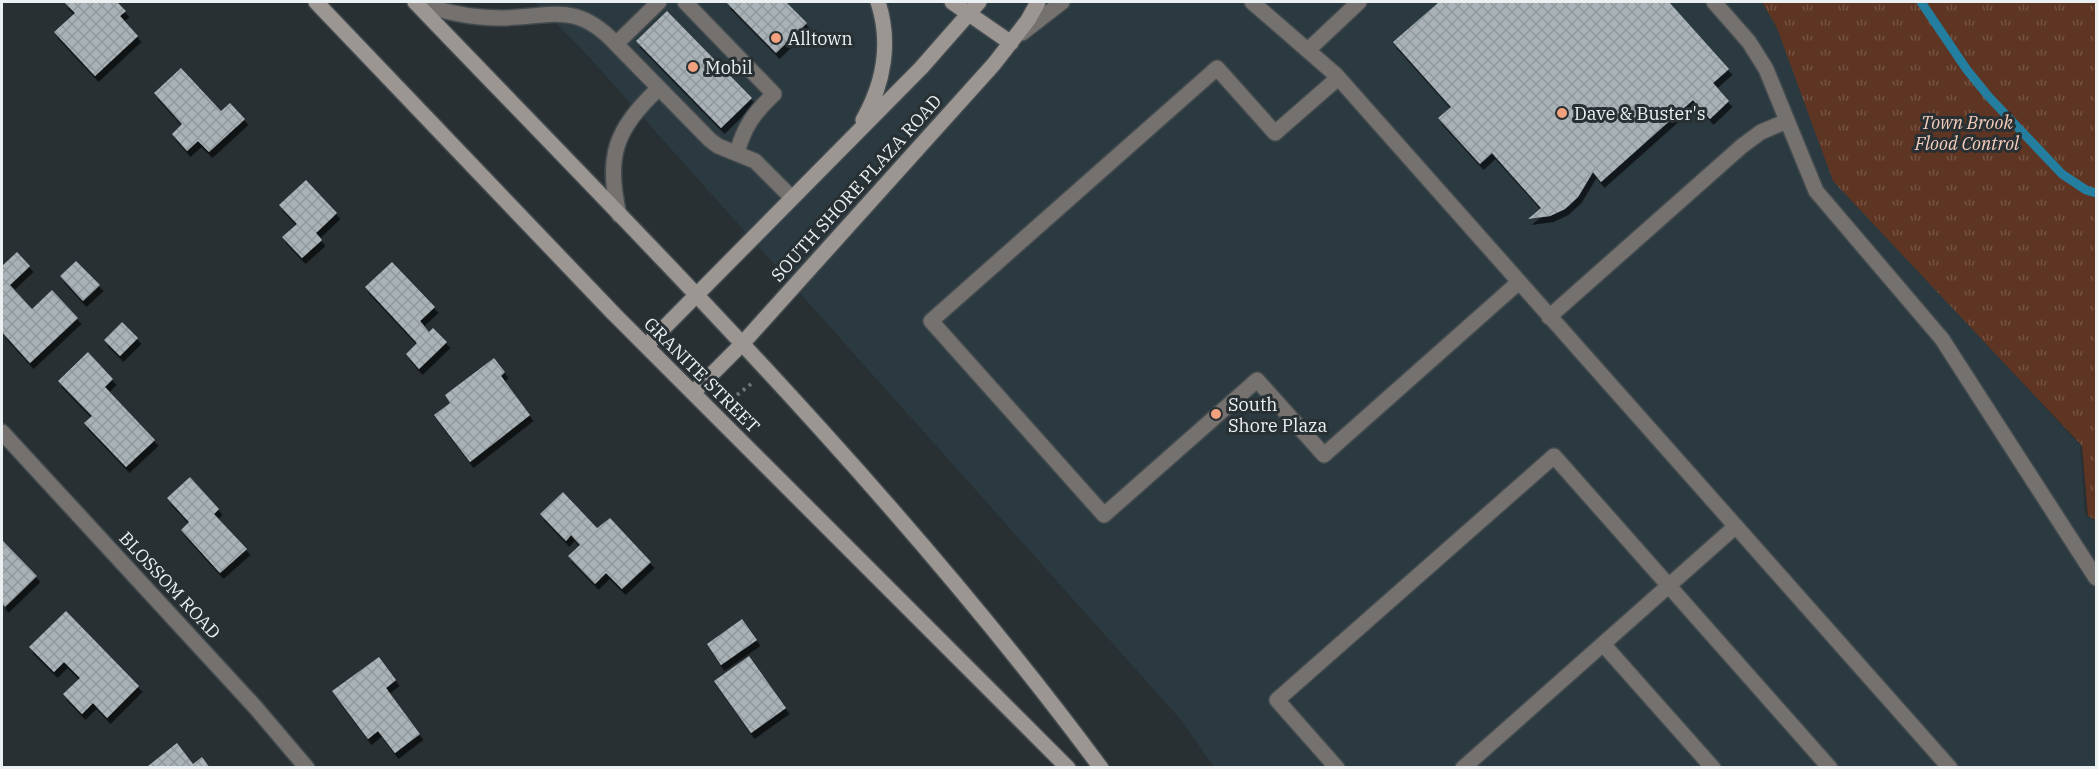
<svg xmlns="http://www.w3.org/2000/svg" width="2098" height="769" font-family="'IBM Plex Serif',serif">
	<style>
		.built { fill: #2b3940 }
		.park { fill: url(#park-tufts) }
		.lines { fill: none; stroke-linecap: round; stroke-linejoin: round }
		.stream { stroke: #237ea0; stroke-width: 9 }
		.building { fill: url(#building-cross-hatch); filter: url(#shadow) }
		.lane-casing { stroke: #434b4e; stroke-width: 18 }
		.street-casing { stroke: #434b4e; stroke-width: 18 }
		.secondary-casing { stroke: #434b4e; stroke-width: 18 }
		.path { stroke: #6e7477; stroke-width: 4; stroke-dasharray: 3 4.5; stroke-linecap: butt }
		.lane { stroke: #75716f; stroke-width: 15 }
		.street { stroke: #75716f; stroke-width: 15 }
		.secondary { stroke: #9c9693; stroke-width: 15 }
		.poi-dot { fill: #f1a17d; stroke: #283033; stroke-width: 2 }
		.labels { text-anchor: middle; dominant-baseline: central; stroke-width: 6; stroke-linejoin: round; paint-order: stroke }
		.poi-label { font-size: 18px; fill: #ebf0f3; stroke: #283033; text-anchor: start }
		.park-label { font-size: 18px; font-style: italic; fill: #f5cdbc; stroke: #283033 }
		.street-label { font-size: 18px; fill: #ebf0f3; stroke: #283033 }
	</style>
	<defs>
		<pattern id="park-tufts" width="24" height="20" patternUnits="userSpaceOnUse" patternTransform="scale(1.5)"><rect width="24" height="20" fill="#5e3522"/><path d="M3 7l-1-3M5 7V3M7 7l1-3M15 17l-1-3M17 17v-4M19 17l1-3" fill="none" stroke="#755343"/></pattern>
		<pattern id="building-cross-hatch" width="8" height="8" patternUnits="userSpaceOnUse" patternTransform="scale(1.5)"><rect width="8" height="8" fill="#a9b3b7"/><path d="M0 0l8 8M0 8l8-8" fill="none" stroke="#90989c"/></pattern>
		<filter id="shadow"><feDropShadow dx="3.5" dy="6" stdDeviation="0" flood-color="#0009"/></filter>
	</defs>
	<rect width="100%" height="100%" fill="#283033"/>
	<path class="built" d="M 535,2 L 1764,2 L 1776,24 L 1832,178 L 2080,445 L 2085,515 L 2096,521 L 2096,767 L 1214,767 L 1181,720 L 590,58 Z"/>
	<path class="park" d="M 1762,2 L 2096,2 L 2096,520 L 2088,516 L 2082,446 L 1833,181 L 1777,28 Z"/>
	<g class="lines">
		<path class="stream" d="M 1921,2 L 1967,70 L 1989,97 L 2062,174 L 2086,190 L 2096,193"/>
	</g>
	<path class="building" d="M 64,2 L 117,2 L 126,11 L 120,16 L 138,36 L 95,76 L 54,32 L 75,13 Z
		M 726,2 L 786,2 L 807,23 L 776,53 Z
		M 1439,2 L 1669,2 L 1729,69 L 1713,83 L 1729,101 L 1710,119 L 1693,100 L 1601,182 L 1593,172 L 1578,197 L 1565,209 L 1550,216 L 1528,219 L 1541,208 L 1492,153 L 1480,164 L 1438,118 L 1451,107 L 1393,42 Z
		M 667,11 L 752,98 L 721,128 L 636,41 Z
		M 181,68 L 221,111 L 230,103 L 245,119 L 209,152 L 198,141 L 187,151 L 172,134 L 182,124 L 154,93 Z
		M 306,180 L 337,213 L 316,233 L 322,240 L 302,258 L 282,237 L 297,224 L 279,205 Z
		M 17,252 L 30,266 L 10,285 L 32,309 L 52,290 L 78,318 L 30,363 L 2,332 L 2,266 Z
		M 76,261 L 100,285 L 83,301 L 60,276 Z
		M 392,262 L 435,307 L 420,321 L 429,332 L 433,328 L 447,342 L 419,369 L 406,354 L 417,343 L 365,287 Z
		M 122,322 L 138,338 L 120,356 L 104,340 Z
		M 88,352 L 113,379 L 105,387 L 155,440 L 126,467 L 84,423 L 92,416 L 58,381 Z
		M 494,358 L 505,372 L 501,376 L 530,415 L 470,462 L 434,415 L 450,403 L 445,395 Z
		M 190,477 L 219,509 L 214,514 L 247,549 L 220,573 L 181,530 L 189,522 L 167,498 Z
		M 563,492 L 597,528 L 610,518 L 651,562 L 622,589 L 606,573 L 595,584 L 568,556 L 580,545 L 571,535 L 566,541 L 540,514 Z
		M 2,540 L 37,576 L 5,607 L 2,603 Z
		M 66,611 L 139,686 L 107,718 L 93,703 L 82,714 L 63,694 L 80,678 L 64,662 L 54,672 L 29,647 Z
		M 742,619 L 757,640 L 721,665 L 707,644 Z
		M 749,656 L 786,708 L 751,733 L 714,681 Z
		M 379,657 L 396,680 L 386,688 L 420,734 L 395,753 L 378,731 L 368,739 L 332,691 Z
		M 177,743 L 193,764 L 202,757 L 210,768 L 149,768 L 148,766 Z"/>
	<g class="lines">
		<defs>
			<path id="lane" d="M 415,2 C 443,12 471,18 501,18 C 552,17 576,1 616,44
				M 659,2 L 616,44 L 710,140 L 718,146 L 755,161 L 792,198
				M 685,2 L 774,94 C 755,112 744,126 737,153
				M 1252,2 L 1336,75 L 1950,768
				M 1714,2 L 1749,42 L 1766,69 L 1816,191 L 1942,339 L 2096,578
				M 1022,33 L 1062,2
				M 1308,50 L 1359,2
				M 1338,78 L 1275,133 L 1217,68 L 931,321 L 1104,515 L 1257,380 L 1324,455 L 1519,282
				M 619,215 C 605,155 616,129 659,88
				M 1549,317 L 1742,146 L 1761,132 L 1787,121
				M 1603,644 L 1713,768
				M 1337,768 L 1277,700 L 1554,456 L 1830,768
				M 1463,768 L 1736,526"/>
			<path id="street" d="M 2,432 L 256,708 L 307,768"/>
			<path id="secondary" d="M 316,2 L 614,314 L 1068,768
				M 415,2 C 652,249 897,492 1101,768
				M 952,2 L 1011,43
				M 863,120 C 884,83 891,42 878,2
				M 646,346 L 921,68 L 979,2
				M 693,393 L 742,344 L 994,64 L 1028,20 L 1038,2"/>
		</defs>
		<use href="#lane" class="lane-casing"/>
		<use href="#street" class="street-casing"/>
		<use href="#secondary" class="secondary-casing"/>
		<path class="path" d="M 737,395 L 751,384"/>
		<use href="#lane" class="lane"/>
		<use href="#street" class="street"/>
		<use href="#secondary" class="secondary"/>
	</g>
	<g class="poi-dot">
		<circle cx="776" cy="38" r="6"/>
		<circle cx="693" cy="67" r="6"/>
		<circle cx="1562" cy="113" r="6"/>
		<circle cx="1216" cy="414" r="6"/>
	</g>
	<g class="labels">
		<g class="poi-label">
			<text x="788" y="38">Alltown</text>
			<text x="705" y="67">Mobil</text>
			<text x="1574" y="113">Dave &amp; Buster's</text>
			<text x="1228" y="404">South<tspan x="1228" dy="21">Shore Plaza</tspan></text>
		</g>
		<g class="park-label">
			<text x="1967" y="122">Town Brook<tspan x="1967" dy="21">Flood Control</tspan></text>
		</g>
		<g class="street-label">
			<text transform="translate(856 188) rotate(-48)">SOUTH SHORE PLAZA ROAD</text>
			<text transform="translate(702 375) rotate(45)">GRANITE STREET</text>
			<text transform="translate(170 585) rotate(47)">BLOSSOM ROAD</text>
		</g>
	</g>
	<rect width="2098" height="769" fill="none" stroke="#ebf0f3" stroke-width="6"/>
</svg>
